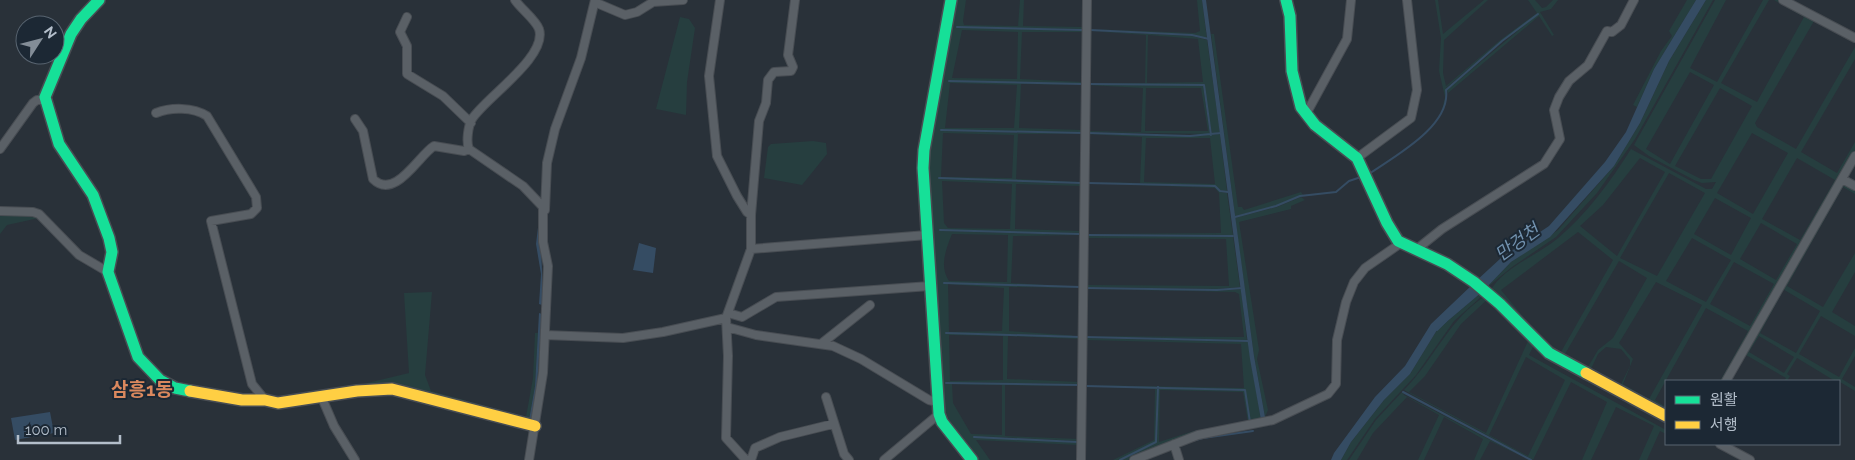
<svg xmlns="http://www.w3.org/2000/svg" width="1855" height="460" font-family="Raleway,'Noto Sans KR',sans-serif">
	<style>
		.grass { fill: #263e3f; fill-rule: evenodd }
		.water { fill: #354c63 }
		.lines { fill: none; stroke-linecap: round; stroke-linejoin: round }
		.stream { stroke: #354c63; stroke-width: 2 }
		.street-casing { stroke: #484d53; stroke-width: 10 }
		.fast-casing { stroke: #484d53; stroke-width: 14 }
		.slow-casing { stroke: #484d53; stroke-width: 14 }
		.street { stroke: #5a6066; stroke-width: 8 }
		.fast { stroke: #16e098; stroke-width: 11 }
		.slow { stroke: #ffcf43; stroke-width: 11 }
		.labels { text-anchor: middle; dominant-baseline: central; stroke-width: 4; stroke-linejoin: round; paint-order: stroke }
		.water-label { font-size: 18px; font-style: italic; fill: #7292af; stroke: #1c2834 }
		.quarter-label { font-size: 19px; font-weight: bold; fill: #da885e; stroke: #1c2834 }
	</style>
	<rect width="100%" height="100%" fill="#293139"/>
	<path class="grass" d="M 956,0 L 966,0 L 963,21 L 964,25 L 1018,26 L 1020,0 L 1024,0 L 1023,26 L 1084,27 L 1084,29 L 957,27 L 1084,31 L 1084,32 L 1022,32 L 1020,79 L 1083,82 L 1083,84 L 948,81 L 1083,85 L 1021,84 L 1019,128 L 1083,130 L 1083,132 L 940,131 L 1083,134 L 1018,134 L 1016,179 L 1082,182 L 938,179 L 1083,184 L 1082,186 L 1016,184 L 1015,229 L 1081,231 L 1081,233 L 940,231 L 1081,235 L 1013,236 L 1011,283 L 1081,287 L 943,283 L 1081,288 L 1009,287 L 1009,331 L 1080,336 L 945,333 L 1080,337 L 1080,339 L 1008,336 L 1007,379 L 1080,382 L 1080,384 L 945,382 L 1080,386 L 1005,385 L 1005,436 L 1079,439 L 1079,441 L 973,436 L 1079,443 L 1079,445 L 976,440 L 990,460 L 979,460 L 949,420 L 944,408 L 928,171 L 929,153 ZM 962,30 L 1018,32 L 1017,79 L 952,78 ZM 950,83 L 1017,85 L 1014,128 L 945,128 ZM 943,133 L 1014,135 L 1012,178 L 941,177 ZM 942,181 L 1012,184 L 1010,229 L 948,228 L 944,223 ZM 952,234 L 1008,235 L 1007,282 L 949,281 C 939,266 946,249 952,234 ZM 948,284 L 1004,288 L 1002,331 L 949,332 ZM 949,335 L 1003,336 L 1003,380 L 950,381 ZM 952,384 L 1002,385 L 1002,435 L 971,434 L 953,403 Z
		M 1197,0 L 1202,0 L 1207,39 L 1191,34 L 1087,29 L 1195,33 L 1200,31 Z
		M 1435,0 L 1438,0 L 1443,34 L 1484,0 L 1488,0 L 1444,40 L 1443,73 L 1446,86 L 1499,41 L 1537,13 L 1528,0 L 1535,0 L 1542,8 L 1546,7 L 1553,0 L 1558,0 L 1551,9 L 1540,12 L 1554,35 L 1552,36 L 1539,16 L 1448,93 L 1447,90 L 1538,14 L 1502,40 L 1446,88 C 1446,98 1446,107 1441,114 L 1445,97 L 1439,71 L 1441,38 Z
		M 1687,0 L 1696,0 L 1654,69 L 1637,107 L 1633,105 L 1661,51 L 1672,36 L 1669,31 Z
		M 1706,0 L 1713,0 L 1635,139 L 1597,193 L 1556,237 L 1512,267 L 1485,289 L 1511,262 L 1558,230 L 1614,166 L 1640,123 L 1669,61 Z
		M 1715,0 L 1726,0 L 1690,68 L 1717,82 L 1763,0 L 1769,0 L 1721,83 L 1757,102 L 1804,17 L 1774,0 L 1780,0 L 1832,27 L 1830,30 L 1814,21 L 1755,123 L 1757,127 L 1796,149 L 1855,47 L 1855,59 L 1801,152 L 1837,173 L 1855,142 L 1855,153 L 1724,381 L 1720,381 L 1748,331 L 1706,308 L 1655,400 L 1666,407 L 1666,413 L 1607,378 L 1621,384 L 1630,366 L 1630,360 L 1621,349 L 1606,347 L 1598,354 L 1591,369 L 1606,377 L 1560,358 L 1490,291 C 1504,267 1536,256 1557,239 C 1586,215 1611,181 1631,149 L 1706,189 L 1712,189 L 1716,182 L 1702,183 L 1694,180 L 1649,156 L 1634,145 ZM 1690,72 L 1714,85 L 1670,164 L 1646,149 ZM 1720,88 L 1752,106 L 1711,179 L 1701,179 L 1675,166 ZM 1752,133 L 1788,153 L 1753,214 L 1717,193 ZM 1640,158 L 1665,172 L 1617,256 L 1580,226 L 1603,205 ZM 1797,158 L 1835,180 L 1800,240 L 1762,219 ZM 1669,173 L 1705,193 L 1657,276 L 1620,258 ZM 1715,198 L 1751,218 L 1731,255 L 1694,234 ZM 1761,223 L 1797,244 L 1776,280 L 1740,259 ZM 1578,232 L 1613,260 L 1561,352 L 1541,338 L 1501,290 ZM 1692,238 L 1731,260 L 1706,302 L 1666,281 ZM 1619,261 L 1647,278 L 1613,338 L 1598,350 L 1588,367 L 1565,354 ZM 1734,262 L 1774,284 L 1750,326 L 1710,304 ZM 1656,282 L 1702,305 L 1649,399 L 1623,384 L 1633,359 L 1619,343 Z
		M 680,17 L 689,19 L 695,28 L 687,82 L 686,115 L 656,109 Z
		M 1087,31 L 1192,36 L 1207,40 L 1220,132 L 1212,134 L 1203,84 L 1086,84 L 1145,83 L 1146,35 ZM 1148,35 L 1198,39 L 1203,82 L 1147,83 Z
		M 1211,34 L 1214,34 L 1238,207 L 1242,207 L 1244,210 L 1301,192 L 1303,195 L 1275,206 L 1235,216 Z
		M 1087,85 L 1203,85 L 1210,134 L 1087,132 L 1086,131 L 1141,132 L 1143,88 ZM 1146,88 L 1201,88 L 1208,131 L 1145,131 Z
		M 1086,134 L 1191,136 L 1220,134 L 1227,191 L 1220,190 L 1215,186 L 1087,182 L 1140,183 L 1142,137 ZM 1146,138 L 1210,138 L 1215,184 L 1144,182 Z
		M 813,141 L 826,143 L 827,154 L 802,185 L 764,178 L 768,147 L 771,144 Z
		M 1087,183 L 1215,187 L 1220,192 L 1227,193 L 1233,235 L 1085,234 L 1221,233 L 1219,193 L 1215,188 Z
		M 1843,183 L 1855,189 L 1855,194 L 1843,187 L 1787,286 L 1823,307 L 1855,253 L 1855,272 L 1832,312 L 1855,326 L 1855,336 L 1821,316 L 1799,354 L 1839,377 L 1855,348 L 1855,356 L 1842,379 L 1855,387 L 1855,391 L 1840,382 L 1839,384 L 1839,381 L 1835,381 L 1797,358 L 1787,374 L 1790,376 L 1787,381 L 1784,381 L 1786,378 L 1746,355 L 1731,381 L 1729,380 L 1778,293 L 1781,295 L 1760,333 L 1796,353 L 1820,311 L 1781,288 ZM 1759,336 L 1794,357 L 1784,373 L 1749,352 Z
		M 1301,197 L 1305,200 L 1291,206 L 1291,209 L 1239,222 L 1259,350 L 1257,359 L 1268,410 L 1265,417 L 1254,356 L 1235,218 L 1277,207 Z
		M 0,213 L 29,213 L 39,218 L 7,225 L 0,234 Z
		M 1085,236 L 1233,236 L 1240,287 L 1217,289 L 1085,287 L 1085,285 L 1229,286 L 1226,239 L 1085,238 Z
		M 1084,289 L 1217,291 L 1241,289 L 1247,340 L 1084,336 L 1244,337 L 1239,294 L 1235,292 Z
		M 432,292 L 425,375 L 431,391 L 526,417 L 533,378 L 535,333 L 538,333 L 535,386 L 529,420 L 394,384 L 361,389 L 359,385 L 409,373 L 404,293 Z
		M 1482,292 L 1482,296 L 1454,321 L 1416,375 L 1375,419 L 1347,460 L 1341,460 L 1351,442 L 1384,400 L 1410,374 L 1437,330 Z
		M 1487,295 L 1490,297 L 1461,324 L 1425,376 L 1409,392 L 1486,433 L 1528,341 L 1516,327 L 1535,343 L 1529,355 L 1666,430 L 1666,434 L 1660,431 L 1647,460 L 1639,460 L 1654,426 L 1616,407 L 1591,460 L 1582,460 L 1607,402 L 1571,382 L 1533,460 L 1404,390 C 1434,360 1449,318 1487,295 ZM 1526,357 L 1565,380 L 1528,456 L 1489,435 Z
		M 1084,338 L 1248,342 L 1261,420 L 1164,445 L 1128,460 L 1121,460 L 1157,442 L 1158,388 L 1245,391 L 1249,421 L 1245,390 L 1083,385 L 1244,388 L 1241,344 L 1086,340 ZM 1160,390 L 1243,392 L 1248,422 L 1197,430 L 1159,442 Z
		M 1083,386 L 1157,388 L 1156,442 L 1119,460 L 1113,460 L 1154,440 L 1155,389 Z
		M 1402,392 L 1404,395 L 1529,460 L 1490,441 L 1480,460 L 1474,460 L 1483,439 L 1444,417 L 1424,460 L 1418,460 L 1439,415 L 1407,397 L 1373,433 L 1357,460 L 1349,460 L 1376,420 Z"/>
	<path class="water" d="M 1202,0 L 1206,0 L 1254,356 L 1265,417 L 1261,420 L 1250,359 Z
		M 1696,0 L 1706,0 L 1669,61 L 1640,123 L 1614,166 L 1550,237 L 1511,262 L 1485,289 L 1476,281 L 1501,258 L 1549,226 L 1605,162 L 1626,132 L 1654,69 Z
		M 540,211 C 539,242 544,273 542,305 L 539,304 L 541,274 L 536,244 Z
		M 639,243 L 656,248 L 653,273 L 633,270 Z
		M 1473,284 L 1482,292 L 1437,330 L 1410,374 L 1384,400 L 1351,442 L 1341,460 L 1331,460 L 1334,453 L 1375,397 L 1405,366 L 1431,324 Z
		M 539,313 L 542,314 L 537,386 L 532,420 L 529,420 L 535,386 Z
		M 50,412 L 54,433 L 15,440 L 11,418 Z"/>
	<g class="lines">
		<path class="stream" d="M 957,27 L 1082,30
			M 1090,30 L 1192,35 L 1209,39
			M 949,81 L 1082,84
			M 1088,84 L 1204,85 L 1211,135
			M 941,130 L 1083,133
			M 1089,133 L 1190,136 L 1221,133
			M 1369,174 C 1395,156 1451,126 1446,90 L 1502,41 L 1538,14
			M 939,178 L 1081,183
			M 1088,183 L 1215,186 L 1220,191 L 1228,192
			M 1235,217 L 1276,206 L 1300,196 L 1336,192 L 1349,181 L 1361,177
			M 940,230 L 1080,234
			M 1086,235 L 1233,236
			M 944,283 L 1080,287
			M 1085,288 L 1217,290 L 1242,288
			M 1437,330 L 1446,321
			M 946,333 L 1080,337
			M 1085,337 L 1248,341
			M 946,383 L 1078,385
			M 1085,386 L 1245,390 L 1250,422
			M 1403,392 L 1531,460
			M 974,437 L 1077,442
			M 1192,441 L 1203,438 L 1253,431
			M 1120,460 L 1156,442 L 1158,387"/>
		<defs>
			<path id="street" d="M 720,0 L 709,76 L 717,156 L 737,196 L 747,212 L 751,215
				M 1783,0 L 1855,38
				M 599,4 L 625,15 L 637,12 L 653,2 L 683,0
				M 407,17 L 400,32 L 407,46 L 407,74 L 443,96 L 471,123
				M 156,113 C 171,107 193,107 207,116 L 256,197 L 257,208 L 251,214 L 211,221 L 252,384 L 265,400
				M 1306,114 L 1347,39 L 1351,0
				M 355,119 L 363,131 L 373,179 C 395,201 419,155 434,146 L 464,151 L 469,149 L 523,186 L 543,207 L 543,242 L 548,266 L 543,373 L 529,460
				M 0,149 L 33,103 L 37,100 L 46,100
				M 469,149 C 466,142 468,126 472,119 C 485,98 548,57 539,29 C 535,19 521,9 515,0
				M 1357,158 L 1411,118 L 1417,90 L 1407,0
				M 1842,179 L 1855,186
				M 545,210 L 547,163 L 555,129 L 581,58 L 595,0
				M 0,211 L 33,212 L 39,214 L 79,255 L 108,272
				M 751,249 L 927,235
				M 1417,249 L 1442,229 L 1544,164 L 1560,139 L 1554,110 L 1559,97 L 1569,81 L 1588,65 L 1607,31 L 1612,32 L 1621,25 L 1634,0
				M 728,313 L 742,317 L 776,297 L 930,286
				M 727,327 L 756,335 L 833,346 L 861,359 L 929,400 L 938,402
				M 545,335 L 623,338 L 663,332 L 726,318
				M 821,344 L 870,305
				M 1726,381 L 1855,156
				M 826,397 L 844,454 L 849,460
				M 322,398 L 334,426 L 355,460
				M 1174,444 L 1179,460
				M 1720,444 L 1750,460
				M 746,460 L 726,438 L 728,356 L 726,318 L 751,249 L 751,215 L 759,121 L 766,103 L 768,80 L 774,72 L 791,71 L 793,67 L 788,55 L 795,0
				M 751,460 L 755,448 L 780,437 L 833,424
				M 884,460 L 939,414
				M 1081,460 L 1087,0
				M 1134,460 L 1198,435 L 1273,420 L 1328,394 L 1336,384 L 1337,340 L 1346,302 L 1354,282 L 1365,268 L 1401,243"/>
			<path id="fast" d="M 99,0 L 81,19 L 71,34 L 45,97 L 59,144 L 93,195 L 109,238 L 112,252 L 108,272 L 138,357 L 160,380 L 175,388 L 190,391
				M 951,0 L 924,150 L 923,168 L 939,414 L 942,422 L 972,460
				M 1286,0 L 1290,16 L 1292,71 L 1301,107 L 1315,125 L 1357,158 L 1387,223 L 1398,241 L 1447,264 L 1474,282 L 1500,304 L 1549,353 L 1586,373"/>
			<path id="slow" d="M 1586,373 L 1666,416
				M 190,391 L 242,400 L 265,400 L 278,403 L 357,391 L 392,389 L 535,426"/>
		</defs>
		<use href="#street" class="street-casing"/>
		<use href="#fast" class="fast-casing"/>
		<use href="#slow" class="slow-casing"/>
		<use href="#street" class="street"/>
		<use href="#fast" class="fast"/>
		<use href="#slow" class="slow"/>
	</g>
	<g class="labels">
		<g class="water-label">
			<text transform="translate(1517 242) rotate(-36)">만겅천</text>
		</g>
		<g class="quarter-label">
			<text x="142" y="389">삼흥1동</text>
		</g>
	</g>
	<rect x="1665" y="380" width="175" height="65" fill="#1c2834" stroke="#586470"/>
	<rect x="1675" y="396" width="25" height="8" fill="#16e098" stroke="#586470"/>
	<text x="1710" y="405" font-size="15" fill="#b3beca">원활</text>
	<rect x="1675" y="421" width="25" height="8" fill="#ffcf43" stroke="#586470"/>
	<text x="1710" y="430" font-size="15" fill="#b3beca">서행</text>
	<g transform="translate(40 40) rotate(54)"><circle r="24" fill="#1c2834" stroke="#586470"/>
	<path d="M0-4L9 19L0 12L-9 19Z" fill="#838d97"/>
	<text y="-8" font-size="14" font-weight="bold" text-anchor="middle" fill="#b3beca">N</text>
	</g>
	<path d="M18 435v8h102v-8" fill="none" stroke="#b3beca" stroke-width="2.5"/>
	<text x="25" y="435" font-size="15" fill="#b3beca" stroke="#1c2834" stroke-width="4" paint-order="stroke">100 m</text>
</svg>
